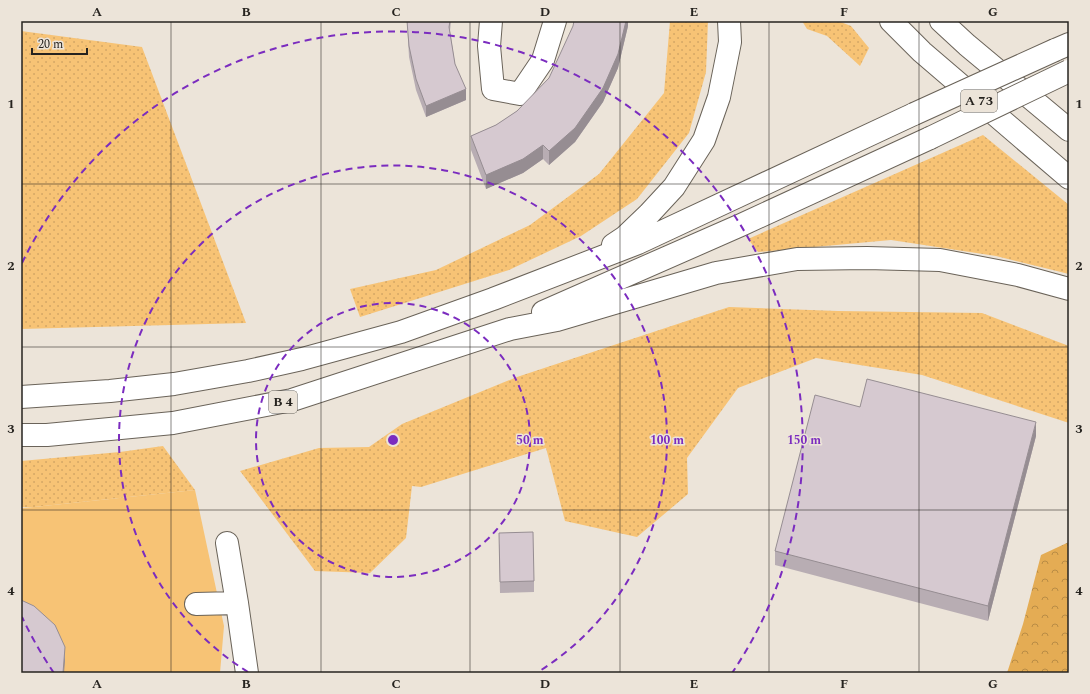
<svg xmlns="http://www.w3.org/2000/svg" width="1090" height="694" font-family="Spectral,serif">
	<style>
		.grass { fill: url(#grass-dots) }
		.forest { fill: url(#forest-crowns) }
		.garden { fill: #f7c375 }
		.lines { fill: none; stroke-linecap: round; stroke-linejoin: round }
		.minor-casing { stroke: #6a6359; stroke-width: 24 }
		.highway-casing { stroke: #6a6359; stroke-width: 24 }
		.minor { stroke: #fff; stroke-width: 22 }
		.highway { stroke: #fff; stroke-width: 22 }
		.highway-bridge-casing { stroke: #6a6359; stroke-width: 24; stroke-linecap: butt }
		.highway-bridge { stroke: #fff; stroke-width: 22 }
		.wall { fill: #b8adb3 }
		.shaded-wall { fill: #968d92 }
		.building { fill: #d6c9d0; stroke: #968d92 }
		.grid { fill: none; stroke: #26231f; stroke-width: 1; stroke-opacity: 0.55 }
		.ring { fill: none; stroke: #7b2cbf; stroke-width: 2; stroke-dasharray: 7 5 }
		.labels { text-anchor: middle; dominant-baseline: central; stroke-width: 3; stroke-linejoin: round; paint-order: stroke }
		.shield { fill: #ece4d9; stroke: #615d57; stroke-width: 1 }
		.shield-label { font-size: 13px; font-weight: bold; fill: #26231f }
		.centre { fill: #7b2cbf; stroke: #ece4d9; stroke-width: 2 }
		.ring-label { font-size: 12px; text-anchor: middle; font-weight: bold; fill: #7b2cbf; stroke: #ece4d9; stroke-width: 3; stroke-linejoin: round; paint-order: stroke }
		.neatline { fill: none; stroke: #26231f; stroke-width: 1.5 }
		.grid-label { font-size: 13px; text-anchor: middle; font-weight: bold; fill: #26231f }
	</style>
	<defs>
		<pattern id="grass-dots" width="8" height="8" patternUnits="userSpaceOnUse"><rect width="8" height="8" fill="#f7c375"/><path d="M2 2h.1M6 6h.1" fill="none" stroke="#d4a765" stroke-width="1.8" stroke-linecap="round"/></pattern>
		<pattern id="forest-crowns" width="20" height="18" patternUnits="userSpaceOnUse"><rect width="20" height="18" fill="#e4ac54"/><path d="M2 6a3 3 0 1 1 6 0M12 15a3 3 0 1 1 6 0" fill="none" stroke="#b98c45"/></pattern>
	</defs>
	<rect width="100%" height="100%" fill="#ece4d9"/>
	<path class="grass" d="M 670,21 L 708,21 L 706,72 L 689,133 L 637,199 L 581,236 L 509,270 L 360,317 L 350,289 L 436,270 L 530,225 L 599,174 L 664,93 Z
		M 802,21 L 838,21 L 851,26 L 869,48 L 860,66 L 827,36 L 807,29 Z
		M 21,31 L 142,47 L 246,323 L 21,329 Z
		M 983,135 L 1069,205 L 1069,274 L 996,256 L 891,240 L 758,252 L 748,239 Z
		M 729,307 L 838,311 L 982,313 L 1069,346 L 1069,423 L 922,375 L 816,358 L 738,388 L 687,458 L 688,494 L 637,537 L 565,521 L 546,448 L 421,487 L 412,486 L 406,538 L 370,573 L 315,571 L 240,471 L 319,448 L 369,447 L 402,424 L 517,377 Z
		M 163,446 L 195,490 L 34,507 L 21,507 L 21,461 L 120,452 Z"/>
	<path class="forest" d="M 1069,542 L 1069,673 L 1007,673 L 1023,624 L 1041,555 Z"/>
	<path class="garden" d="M 195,490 L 224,626 L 220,673 L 21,673 L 21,508 L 34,507 Z"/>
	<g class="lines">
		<defs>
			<path id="minor" d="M 491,21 L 489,46 L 493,89 L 520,94 L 543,60 L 555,21
				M 227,543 L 237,603 L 247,673
				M 196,604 L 237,603"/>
			<path id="highway" d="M 891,21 L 922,52 L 1069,178
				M 941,21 L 967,45 L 1069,130
				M 1055,50 L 1069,44
				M 613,245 L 625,237 L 649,214 L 674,187 L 704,140 L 719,97 L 730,42 L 729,21
				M 543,312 L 741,225 L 930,138
				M 21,397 L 110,391 L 174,384 L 248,371 L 302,359 L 401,332 L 493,299 L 638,243 L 914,114
				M 21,435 L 47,435 L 173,423 L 292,400 L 510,329 L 557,320 L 716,273 L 797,259 L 867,258 L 940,260 L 1018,275 L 1069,289"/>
		</defs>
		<use href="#minor" class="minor-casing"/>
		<use href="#highway" class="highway-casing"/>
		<use href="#minor" class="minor"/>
		<use href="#highway" class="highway"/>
		<defs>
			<path id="highway-bridge" d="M 914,114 L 1055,50
				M 930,138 L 1069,71"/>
		</defs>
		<use href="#highway-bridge" class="highway-bridge-casing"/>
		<use href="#highway-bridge" class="highway-bridge"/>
	</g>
	<path class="wall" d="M 407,21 L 451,21 L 450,31 L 455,64 L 466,100 L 426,117 L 416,90 L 409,57 Z
		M 628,26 L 618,68 L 603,102 L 575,142 L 549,165 L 543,159 L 523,173 L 486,189 L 471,150 L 471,136 L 496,125 L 517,111 Z
		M 860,407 L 1036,436 L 988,621 L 775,565 L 775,551 Z
		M 499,544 L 534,581 L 534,592 L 500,593 Z"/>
	<path class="shaded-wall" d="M 626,21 L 628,21 L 628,26 L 618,68 L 603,102 L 575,142 L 549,165 L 549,151 Z
		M 466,89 L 466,100 L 426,117 L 426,106 Z
		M 543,145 L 543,159 L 523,173 L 486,189 L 486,175 Z
		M 1036,422 L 1036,436 L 988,621 L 988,606 Z
		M 65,647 L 65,661 L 64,673 L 63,673 Z"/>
	<path class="building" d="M 407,21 L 450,21 L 449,27 L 455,64 L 466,89 L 426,106 L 416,79 L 409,46 Z
		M 574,21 L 626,21 L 618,54 L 603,88 L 575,128 L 549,151 L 543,145 L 523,159 L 486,175 L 471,136 L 496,125 L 517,111 L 549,78 L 573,26 Z
		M 867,379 L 1036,422 L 988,606 L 775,551 L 815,395 L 860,407 Z
		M 533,532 L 534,581 L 500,582 L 499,533 Z
		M 21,600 L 34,606 L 55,625 L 65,647 L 63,673 L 21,673 Z"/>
	<path class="grid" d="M 171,21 L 171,673M 321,21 L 321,673M 470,21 L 470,673M 620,21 L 620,673M 769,21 L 769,673M 919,21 L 919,673M 21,184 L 1069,184M 21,347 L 1069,347M 21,510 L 1069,510"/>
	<g class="ring">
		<circle cx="393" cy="440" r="137"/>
		<path d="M248 672A274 274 0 1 1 538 672"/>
		<path d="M54 673A411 411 0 0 1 22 617M22 263A411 411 0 1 1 732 673"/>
	</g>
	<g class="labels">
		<g class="shield">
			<rect x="961" y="90" width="36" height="22" rx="3"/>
			<rect x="269" y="391" width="28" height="22" rx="3"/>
		</g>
		<g class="shield-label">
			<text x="979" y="101">A 73</text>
			<text x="283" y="402">B 4</text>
		</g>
	</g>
	<circle cx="393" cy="440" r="6" class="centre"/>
	<g class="ring-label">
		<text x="530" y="444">50 m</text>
		<text x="667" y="444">100 m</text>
		<text x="804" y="444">150 m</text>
	</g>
	<rect width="1090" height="694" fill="none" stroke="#ece4d9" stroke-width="44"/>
	<path d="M32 48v6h55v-6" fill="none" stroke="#26231f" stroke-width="2"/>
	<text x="38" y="48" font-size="12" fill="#26231f" stroke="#ece4d9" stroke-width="3" paint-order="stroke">20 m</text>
	<rect x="22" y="22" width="1046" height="650" class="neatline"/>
	<g class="grid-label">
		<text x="97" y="16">A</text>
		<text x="246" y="16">B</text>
		<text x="396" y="16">C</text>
		<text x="545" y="16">D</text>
		<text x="694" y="16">E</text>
		<text x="844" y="16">F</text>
		<text x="993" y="16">G</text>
		<text x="11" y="108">1</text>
		<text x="1079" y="108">1</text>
		<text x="11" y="270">2</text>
		<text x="1079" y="270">2</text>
		<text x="11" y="433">3</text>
		<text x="1079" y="433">3</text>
		<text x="11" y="595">4</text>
		<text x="1079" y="595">4</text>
		<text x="97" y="688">A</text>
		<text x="246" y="688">B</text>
		<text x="396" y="688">C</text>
		<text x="545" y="688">D</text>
		<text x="694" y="688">E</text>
		<text x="844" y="688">F</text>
		<text x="993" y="688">G</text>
	</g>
</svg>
